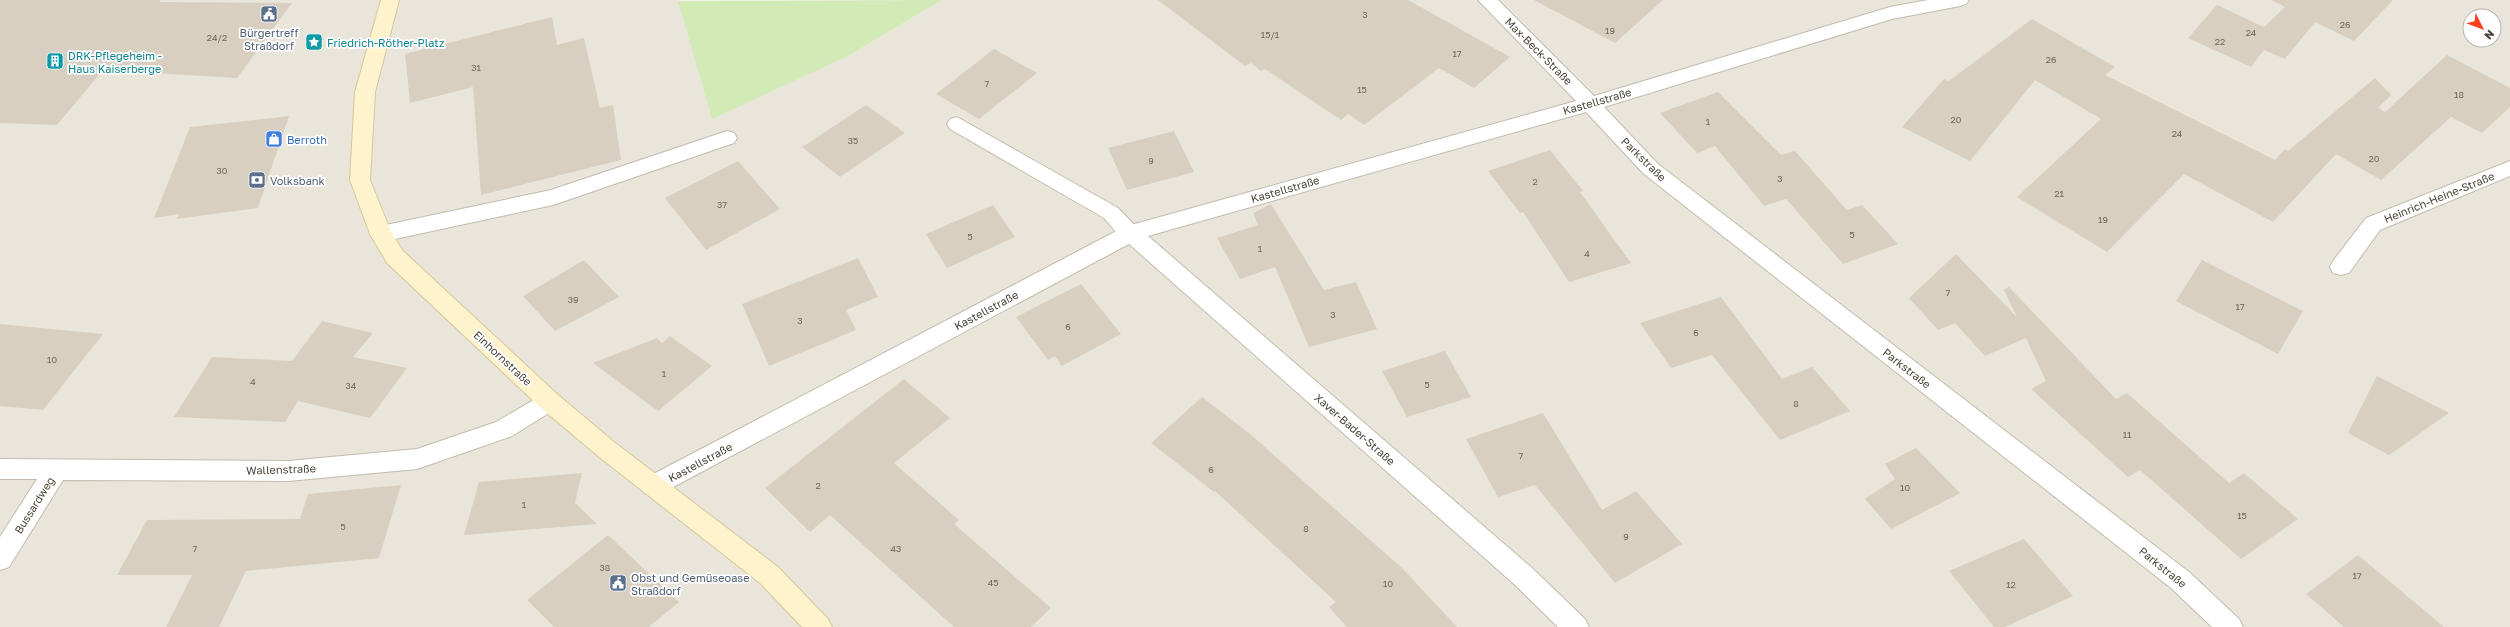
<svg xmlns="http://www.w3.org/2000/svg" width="2510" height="627" font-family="'Golos Text',sans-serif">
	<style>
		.residential { fill: #eae5da; fill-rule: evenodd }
		.green { fill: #d2eab5 }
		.building { fill: #d8cfc1 }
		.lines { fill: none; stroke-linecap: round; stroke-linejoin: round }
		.service-casing { stroke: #c2bbae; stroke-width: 2 }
		.minor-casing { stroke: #c2bbae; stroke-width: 2 }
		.secondary-casing { stroke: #d6c79b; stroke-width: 2 }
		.service { fill: #fff; fill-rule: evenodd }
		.minor { fill: #fff; fill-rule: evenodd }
		.secondary { fill: #fff3cd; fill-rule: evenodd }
		.labels { text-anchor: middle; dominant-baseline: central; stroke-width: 3.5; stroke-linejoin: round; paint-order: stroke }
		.number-label { font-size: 9px; fill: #6e675b }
		.service-label { font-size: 11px; fill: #4e5e75; stroke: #fff; text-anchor: start }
		.culture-label { font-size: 11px; fill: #0d838f; stroke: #fff; text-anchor: start }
		.street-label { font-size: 11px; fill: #4b4439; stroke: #fff }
		.shop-label { font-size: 11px; fill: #366cbe; stroke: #fff; text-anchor: start }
	</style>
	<rect width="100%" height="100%" fill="#f6f3ec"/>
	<path class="residential" d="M 0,0 L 679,0 L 712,118 L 848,56 L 942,0 L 2510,0 L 2510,627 L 0,627 ZM 2470,16 L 2494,16 L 2494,40 L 2470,40 Z"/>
	<path class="green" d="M 942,0 L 848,56 L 712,119 L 678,1 Z"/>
	<path class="building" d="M 0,0 L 161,0 L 159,2 L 292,3 L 237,78 L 103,70 L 57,125 L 0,123 Z
		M 1158,0 L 1408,0 L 1510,57 L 1474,88 L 1439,68 L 1364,125 L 1348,114 L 1341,120 L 1265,69 L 1261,71 L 1251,63 L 1245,66 Z
		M 1534,0 L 1663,0 L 1615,43 Z
		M 2271,0 L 2393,0 L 2354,41 L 2315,22 L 2285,59 L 2264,50 L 2251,67 L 2188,38 L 2217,5 L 2264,27 L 2285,7 Z
		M 552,17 L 557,45 L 584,38 L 600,108 L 613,105 L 621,160 L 481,195 L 473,87 L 410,103 L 405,54 Z
		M 2032,19 L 2115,67 L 2105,75 L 2275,160 L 2285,149 L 2288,151 L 2375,78 L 2391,95 L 2378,108 L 2385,112 L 2447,55 L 2510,88 L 2510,107 L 2482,133 L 2451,117 L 2381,180 L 2336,154 L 2273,222 L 2184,174 L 2107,252 L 2017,197 L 2101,119 L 2035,80 L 1970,161 L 1902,127 L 1944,79 L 1949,81 Z
		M 994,49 L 1037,73 L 979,119 L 936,94 Z
		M 1718,92 L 1781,155 L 1795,151 L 1847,210 L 1862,205 L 1898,244 L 1843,264 L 1786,199 L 1764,206 L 1715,146 L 1697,153 L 1660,113 Z
		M 866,105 L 905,133 L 840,177 L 802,147 Z
		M 289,116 L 258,208 L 176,219 L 180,214 L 154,218 L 190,127 Z
		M 1174,131 L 1194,172 L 1127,190 L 1108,148 Z
		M 1550,150 L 1583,191 L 1580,192 L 1631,263 L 1569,282 L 1523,212 L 1520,213 L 1488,171 Z
		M 738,161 L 780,209 L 706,250 L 665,198 Z
		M 1271,204 L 1324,290 L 1356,282 L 1377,329 L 1309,347 L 1275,267 L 1240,279 L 1217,238 L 1258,225 L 1253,213 Z
		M 993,205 L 1015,237 L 947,268 L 926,234 Z
		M 1956,254 L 2017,317 L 2004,290 L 2009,287 L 2116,399 L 2127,393 L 2229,483 L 2244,473 L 2298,519 L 2241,559 L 2140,470 L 2128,477 L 2031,389 L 2046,381 L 2026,338 L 1985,356 L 1955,323 L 1938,330 L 1909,298 Z
		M 858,258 L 878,297 L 846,310 L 856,330 L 769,366 L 742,304 Z
		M 584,260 L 619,297 L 555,331 L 523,296 Z
		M 2202,260 L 2303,311 L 2278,354 L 2176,301 Z
		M 1081,284 L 1121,334 L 1062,366 L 1055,356 L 1048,360 L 1016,317 Z
		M 1721,297 L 1782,379 L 1812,367 L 1850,411 L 1780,440 L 1712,355 L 1671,368 L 1640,323 Z
		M 322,321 L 373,333 L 353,357 L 407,368 L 370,418 L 298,401 L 285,422 L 174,417 L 212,357 L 292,361 Z
		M 0,324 L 103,334 L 43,410 L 0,406 Z
		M 670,336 L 712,366 L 658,411 L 593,363 L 657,338 L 662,343 Z
		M 1445,351 L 1471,397 L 1407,417 L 1382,371 Z
		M 2377,376 L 2449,413 L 2389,455 L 2348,433 Z
		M 904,379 L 950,418 L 894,463 L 959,520 L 954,524 L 1051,608 L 1031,627 L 954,627 L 830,515 L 810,532 L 765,488 Z
		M 1202,397 L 1250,434 L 1403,569 L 1457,627 L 1347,627 L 1329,607 L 1336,602 L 1215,491 L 1214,492 L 1151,443 Z
		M 1543,413 L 1602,510 L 1636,491 L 1682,544 L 1615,583 L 1535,485 L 1498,497 L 1466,439 Z
		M 1916,448 L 1960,493 L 1891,529 L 1865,499 L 1895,479 L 1885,464 Z
		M 582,473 L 575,503 L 597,524 L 464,535 L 479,482 Z
		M 401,485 L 379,558 L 246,571 L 219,627 L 166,627 L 192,575 L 117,575 L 147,520 L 300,519 L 308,494 Z
		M 608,535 L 679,602 L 649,627 L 554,627 L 527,600 Z
		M 2024,539 L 2073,596 L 2005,627 L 1994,627 L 1949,571 Z
		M 2358,555 L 2444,627 L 2344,627 L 2306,594 Z"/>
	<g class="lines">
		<defs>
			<path id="service" d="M 957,117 L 1118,208 L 1142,233 L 1138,239 C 1123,244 1114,229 1104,218 L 950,129 L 947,124 L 950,119 Z
				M 727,131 L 734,133 L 737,138 L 734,143 L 553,205 L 381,242 L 374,240 L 370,234 L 374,228 L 381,226 L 551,190 Z"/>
			<path id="minor" d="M 1478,0 L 1498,0 L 1594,96 L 1890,7 L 1928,0 L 1969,0 L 1966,4 L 1960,6 L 1892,19 L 1604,107 L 1658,164 L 2189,572 L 2239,619 L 2243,627 L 2212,627 L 2171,588 L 1644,174 L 1586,112 L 1148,236 L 1532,568 L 1585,619 L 1589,627 L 1558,627 L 1514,584 L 1129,244 L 662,493 L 653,496 L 644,493 L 641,486 L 644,479 L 1124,227 L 1576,101 Z
				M 2510,161 L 2510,176 L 2380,230 L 2349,273 L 2341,275 L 2333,273 L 2330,267 L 2333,261 L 2366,218 Z
				M 549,391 L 557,394 L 561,401 L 557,408 L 512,436 L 417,469 L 288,481 L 63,480 L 9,567 L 0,570 L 0,537 L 37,479 L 0,479 L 0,459 L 288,461 L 417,449 L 496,422 Z"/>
			<path id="secondary" d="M 381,0 L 399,0 L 375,92 L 370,180 L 391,232 L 403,251 L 557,394 L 614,442 L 778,567 L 828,619 L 832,627 L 802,627 L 760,583 L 598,456 L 541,408 L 387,263 L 370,234 L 350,180 L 355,92 Z"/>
		</defs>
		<use href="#service" class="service-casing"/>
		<use href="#minor" class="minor-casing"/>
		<use href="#secondary" class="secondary-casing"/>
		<use href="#service" class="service"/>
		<use href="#minor" class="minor"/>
		<use href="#secondary" class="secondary"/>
	</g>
	<defs>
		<symbol id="civic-square" viewBox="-11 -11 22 22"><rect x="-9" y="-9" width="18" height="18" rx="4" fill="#5c6f8a" stroke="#fff"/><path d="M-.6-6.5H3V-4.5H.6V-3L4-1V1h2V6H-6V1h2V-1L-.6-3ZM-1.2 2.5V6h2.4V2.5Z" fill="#fff"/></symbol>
		<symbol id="sight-square" viewBox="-11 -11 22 22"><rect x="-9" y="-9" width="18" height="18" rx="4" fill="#0f9aa8" stroke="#fff"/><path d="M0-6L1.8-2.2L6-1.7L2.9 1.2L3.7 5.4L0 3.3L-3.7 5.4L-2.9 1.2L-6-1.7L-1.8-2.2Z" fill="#fff"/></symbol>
		<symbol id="building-square" viewBox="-11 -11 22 22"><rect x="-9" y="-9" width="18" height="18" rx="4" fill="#0f9aa8" stroke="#fff"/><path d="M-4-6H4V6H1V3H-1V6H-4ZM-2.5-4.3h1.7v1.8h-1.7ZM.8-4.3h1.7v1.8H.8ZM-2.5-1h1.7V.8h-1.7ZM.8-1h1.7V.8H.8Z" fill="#fff"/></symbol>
		<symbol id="shop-square" viewBox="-11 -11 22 22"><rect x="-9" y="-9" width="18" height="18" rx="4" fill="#3f7fe0" stroke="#fff"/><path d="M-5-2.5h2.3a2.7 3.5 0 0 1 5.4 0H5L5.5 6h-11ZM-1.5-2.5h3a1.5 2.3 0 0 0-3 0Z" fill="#fff"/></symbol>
		<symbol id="bank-square" viewBox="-11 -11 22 22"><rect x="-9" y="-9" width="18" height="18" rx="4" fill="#5c6f8a" stroke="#fff"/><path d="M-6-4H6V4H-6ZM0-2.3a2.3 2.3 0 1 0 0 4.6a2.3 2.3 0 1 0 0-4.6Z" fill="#fff"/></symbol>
	</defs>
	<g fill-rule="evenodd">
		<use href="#civic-square" x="259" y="4" width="20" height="20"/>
		<use href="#sight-square" x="304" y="32" width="20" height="20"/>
		<use href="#building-square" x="45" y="51" width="20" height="20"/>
		<use href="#shop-square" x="264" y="129" width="20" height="20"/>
		<use href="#bank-square" x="247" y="170" width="20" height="20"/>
		<use href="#civic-square" x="608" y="573" width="20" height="20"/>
	</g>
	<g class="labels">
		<g class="number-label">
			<text x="1365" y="14">3</text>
			<text x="2345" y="24">26</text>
			<text x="1610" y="30">19</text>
			<text x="2251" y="32">24</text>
			<text x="1270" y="34">15/1</text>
			<text x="217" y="37">24/2</text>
			<text x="2220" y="41">22</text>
			<text x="1457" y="53">17</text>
			<text x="2051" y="59">26</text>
			<text x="476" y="67">31</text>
			<text x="987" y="83">7</text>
			<text x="1362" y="89">15</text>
			<text x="2459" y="94">18</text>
			<text x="1956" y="119">20</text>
			<text x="1708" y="121">1</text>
			<text x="2177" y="133">24</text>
			<text x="853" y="140">35</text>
			<text x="2374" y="158">20</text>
			<text x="1151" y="160">9</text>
			<text x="222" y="170">30</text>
			<text x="1780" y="178">3</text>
			<text x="1535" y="181">2</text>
			<text x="2059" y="193">21</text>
			<text x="722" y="204">37</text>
			<text x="2103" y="219">19</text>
			<text x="1852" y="234">5</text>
			<text x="970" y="236">5</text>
			<text x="1260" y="248">1</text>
			<text x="1587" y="253">4</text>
			<text x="1948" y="292">7</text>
			<text x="573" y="299">39</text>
			<text x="2240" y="306">17</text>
			<text x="1333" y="314">3</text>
			<text x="800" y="320">3</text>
			<text x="1068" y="326">6</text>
			<text x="1696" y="332">6</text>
			<text x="52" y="359">10</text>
			<text x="664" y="373">1</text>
			<text x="253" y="381">4</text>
			<text x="1427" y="384">5</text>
			<text x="351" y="385">34</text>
			<text x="1796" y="403">8</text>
			<text x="2127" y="434">11</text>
			<text x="1521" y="455">7</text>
			<text x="1211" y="469">6</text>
			<text x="818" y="485">2</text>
			<text x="1905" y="487">10</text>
			<text x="524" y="504">1</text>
			<text x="2242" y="515">15</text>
			<text x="343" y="526">5</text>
			<text x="1306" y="528">8</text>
			<text x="1626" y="536">9</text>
			<text x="195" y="548">7</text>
			<text x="896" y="548">43</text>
			<text x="605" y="567">38</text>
			<text x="2357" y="575">17</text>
			<text x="993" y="582">45</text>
			<text x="1388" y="583">10</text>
			<text x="2011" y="584">12</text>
		</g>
		<g class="service-label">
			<text x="269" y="32" text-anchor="middle">Bürgertreff<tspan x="269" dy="13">Straßdorf</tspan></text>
			<text x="270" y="180">Volksbank</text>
			<text x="631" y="577">Obst und Gemüseoase<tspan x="631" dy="13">Straßdorf</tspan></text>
		</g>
		<g class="culture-label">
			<text x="327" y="42">Friedrich-Röther-Platz</text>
			<text x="68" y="55">DRK-Pflegeheim -<tspan x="68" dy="13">Haus Kaiserberge</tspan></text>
		</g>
		<g class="street-label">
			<text transform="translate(1539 51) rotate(45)">Max-Beck-Straße</text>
			<text transform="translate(1597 101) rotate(-16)">Kastellstraße</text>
			<text transform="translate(1644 159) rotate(44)">Parkstraße</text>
			<text transform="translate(1285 189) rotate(-16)">Kastellstraße</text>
			<text transform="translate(2439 197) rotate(-22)">Heinrich-Heine-Straße</text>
			<text transform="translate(986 310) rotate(-28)">Kastellstraße</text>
			<text transform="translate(503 358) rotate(43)">Einhornstraße</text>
			<text transform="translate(1907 368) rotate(38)">Parkstraße</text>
			<text transform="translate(1355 429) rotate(41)">Xaver-Bader-Straße</text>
			<text transform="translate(700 462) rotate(-28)">Kastellstraße</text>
			<text transform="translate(281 469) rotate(-2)">Wallenstraße</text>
			<text transform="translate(34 505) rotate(-58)">Bussardweg</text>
			<text transform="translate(2163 567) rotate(39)">Parkstraße</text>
		</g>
		<g class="shop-label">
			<text x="287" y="139">Berroth</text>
		</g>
	</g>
	<g transform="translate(2482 28) rotate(132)"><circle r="19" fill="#ffffff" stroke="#b7b4b0"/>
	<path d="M0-3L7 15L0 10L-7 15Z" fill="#fc3f1d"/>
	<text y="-6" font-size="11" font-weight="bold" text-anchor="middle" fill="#4b4439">N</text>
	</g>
</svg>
